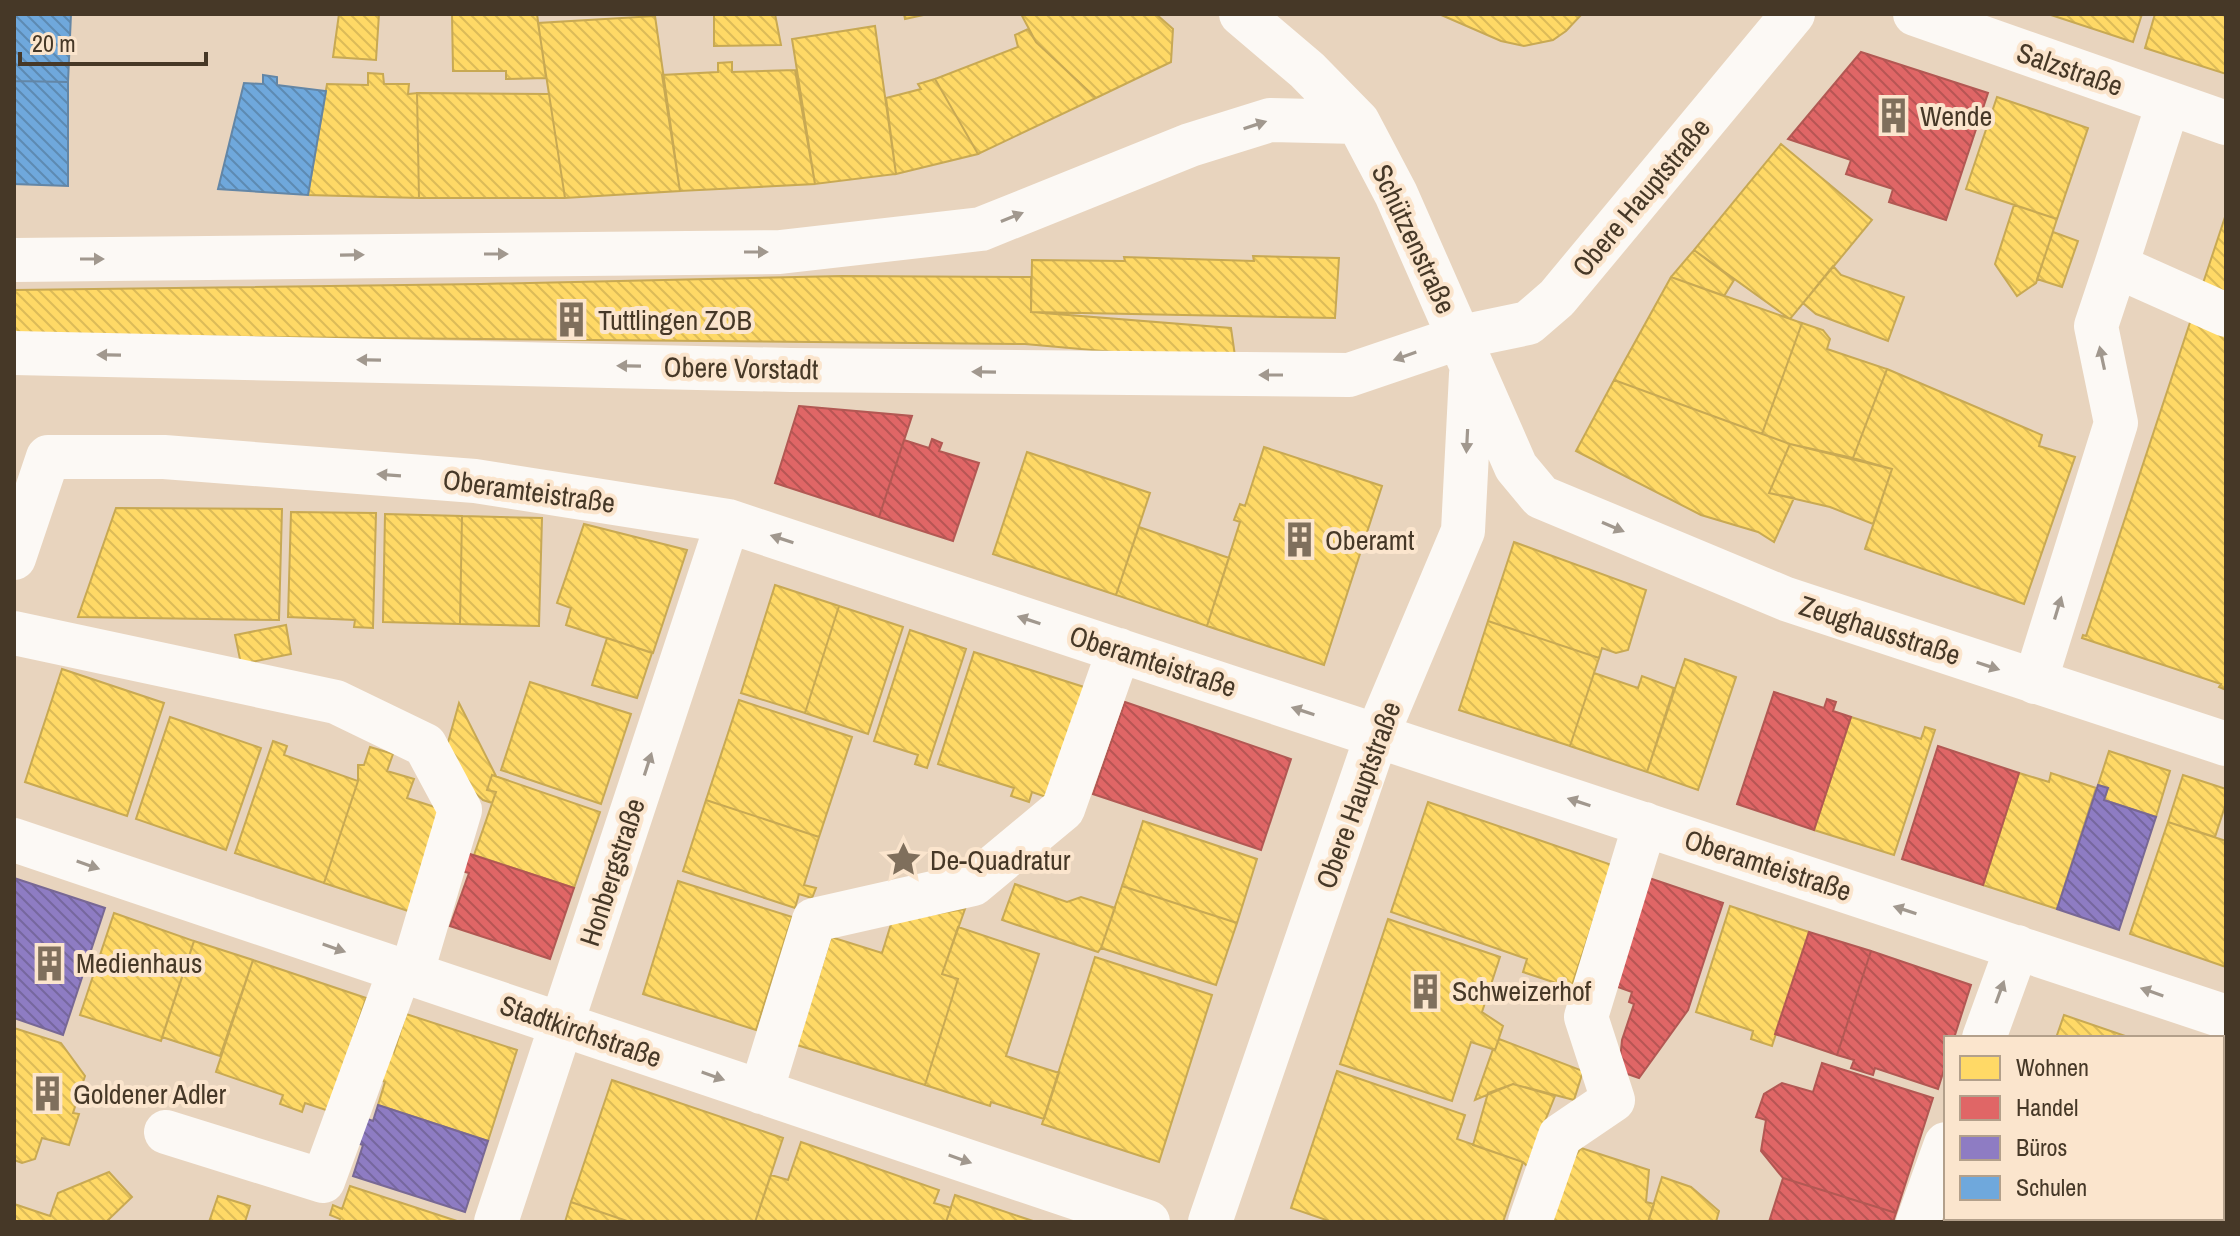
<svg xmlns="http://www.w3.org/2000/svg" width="2240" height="1236" font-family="'Archivo Narrow',sans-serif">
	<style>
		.homes { fill: url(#homes-back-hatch); stroke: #c8a953; stroke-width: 2 }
		.shops { fill: url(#shops-back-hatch); stroke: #b25853; stroke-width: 2 }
		.offices { fill: url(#offices-back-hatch); stroke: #786894; stroke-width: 2 }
		.schools { fill: url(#schools-back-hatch); stroke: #6386a6; stroke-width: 2 }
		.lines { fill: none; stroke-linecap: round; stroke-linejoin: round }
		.minor { stroke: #fcf9f5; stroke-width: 44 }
		.oneway { fill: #a1988e }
		.labels { text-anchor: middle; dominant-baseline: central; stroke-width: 8; stroke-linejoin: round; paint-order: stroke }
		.street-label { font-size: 28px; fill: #463827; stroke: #fbe5cd }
		.poi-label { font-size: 28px; fill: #463827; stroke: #fbe5cd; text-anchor: start }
	</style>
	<defs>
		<pattern id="homes-back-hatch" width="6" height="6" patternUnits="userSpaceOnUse" patternTransform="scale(2)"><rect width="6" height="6" fill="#ffd966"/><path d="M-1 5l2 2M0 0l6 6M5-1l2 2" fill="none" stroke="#dcbb58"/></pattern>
		<pattern id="shops-back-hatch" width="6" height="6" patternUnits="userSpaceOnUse" patternTransform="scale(2)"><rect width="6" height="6" fill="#e06666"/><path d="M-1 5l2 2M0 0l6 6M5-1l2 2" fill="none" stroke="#b75554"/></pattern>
		<pattern id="offices-back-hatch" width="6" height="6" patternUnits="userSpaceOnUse" patternTransform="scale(2)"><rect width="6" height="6" fill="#8e7cc3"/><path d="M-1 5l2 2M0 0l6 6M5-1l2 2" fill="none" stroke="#76679e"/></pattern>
		<pattern id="schools-back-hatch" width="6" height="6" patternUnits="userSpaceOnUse" patternTransform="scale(2)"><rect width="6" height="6" fill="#6fa8dc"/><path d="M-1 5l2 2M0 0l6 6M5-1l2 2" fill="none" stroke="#5d8ab2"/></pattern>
	</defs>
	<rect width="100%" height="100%" fill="#e8d4be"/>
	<path class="homes" d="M 339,14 L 379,14 L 376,60 L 333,57 Z
		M 452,14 L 537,14 L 546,78 L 506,79 L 506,71 L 453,71 Z
		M 714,14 L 775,14 L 781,45 L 714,46 Z
		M 904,14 L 928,14 L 905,19 Z
		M 1021,14 L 1156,14 L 1173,29 L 1171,62 L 1096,98 L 1036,42 Z
		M 1439,14 L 1582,14 L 1566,31 L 1553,40 L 1524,46 L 1501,41 Z
		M 2048,14 L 2142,14 L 2133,42 Z
		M 2155,14 L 2226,14 L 2226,74 L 2145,48 Z
		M 655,16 L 680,191 L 565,198 L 538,23 Z
		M 875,26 L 896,174 L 815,184 L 792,39 Z
		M 1028,29 L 1036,42 L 1096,98 L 978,154 L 935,79 L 1018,47 L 1015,35 Z
		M 732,62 L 732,72 L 795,70 L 815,184 L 680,191 L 662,75 L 718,72 L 718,63 Z
		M 368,73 L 383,74 L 384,84 L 409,84 L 408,94 L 417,93 L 419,198 L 308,195 L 327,84 L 368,85 Z
		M 935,79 L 978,154 L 896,174 L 886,98 L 921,89 L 918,84 Z
		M 417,93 L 549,94 L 565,198 L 419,198 Z
		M 1997,97 L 2088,128 L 2057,219 L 1966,189 Z
		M 1781,144 L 1872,220 L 1790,319 L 1694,250 Z
		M 2014,205 L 2057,219 L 2036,283 L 2017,296 L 1995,264 Z
		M 2226,214 L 2226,690 L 2219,687 L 2221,684 L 2082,638 L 2083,635 L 2086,636 Z
		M 2053,232 L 2078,241 L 2062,287 L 2037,279 Z
		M 1694,250 L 1734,280 L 1724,296 L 1671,277 Z
		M 1253,256 L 1339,258 L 1335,318 L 1031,312 L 1032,260 L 1125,261 L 1124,257 L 1254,261 Z
		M 1833,266 L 1841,275 L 1904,297 L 1888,341 L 1816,314 L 1803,303 Z
		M 842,276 L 1031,277 L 1031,312 L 1231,328 L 1236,363 L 1025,344 L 154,336 L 14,333 L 14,290 L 481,284 Z
		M 1671,277 L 1802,323 L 1762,434 L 1614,380 Z
		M 1802,323 L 1823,330 L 1830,339 L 1827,349 L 1887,369 L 1853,458 L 1790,444 L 1762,434 Z
		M 1887,369 L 2042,435 L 2039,446 L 2075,457 L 2024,604 L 1865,549 L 1892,469 L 1853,458 Z
		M 1614,380 L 1790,444 L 1769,493 L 1794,498 L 1774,542 L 1758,532 L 1701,515 L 1576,451 Z
		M 1790,444 L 1892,469 L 1873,524 L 1830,507 L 1769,493 Z
		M 1264,447 L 1382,486 L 1324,665 L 1207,626 L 1240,522 L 1234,520 L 1240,504 L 1245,506 Z
		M 1027,452 L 1150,493 L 1116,595 L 993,554 Z
		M 116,508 L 282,509 L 279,620 L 78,617 Z
		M 291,512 L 376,513 L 373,628 L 354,627 L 355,620 L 288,617 Z
		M 385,514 L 462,516 L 460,624 L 383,622 Z
		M 462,516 L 542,518 L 539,626 L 460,624 Z
		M 584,524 L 687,550 L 653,653 L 566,625 L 571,608 L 557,603 Z
		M 1139,527 L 1229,558 L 1207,626 L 1116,595 Z
		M 1514,542 L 1646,590 L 1628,650 L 1616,653 L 1602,648 L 1599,658 L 1488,621 Z
		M 775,585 L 839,606 L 805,713 L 741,693 Z
		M 839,606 L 903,627 L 868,734 L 805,713 Z
		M 1488,621 L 1599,658 L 1570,746 L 1459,710 Z
		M 286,625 L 291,654 L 241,664 L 235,635 Z
		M 910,630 L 966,649 L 927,768 L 915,764 L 918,755 L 874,741 Z
		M 607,638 L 652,653 L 637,698 L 592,685 Z
		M 974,652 L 1084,687 L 1049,798 L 1032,792 L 1029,802 L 1011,796 L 1014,788 L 938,764 Z
		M 1685,659 L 1736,677 L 1698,790 L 1647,772 Z
		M 62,669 L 164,703 L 127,816 L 25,782 Z
		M 1594,673 L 1638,688 L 1642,676 L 1674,688 L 1647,772 L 1570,746 Z
		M 530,682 L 631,714 L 601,804 L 501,770 Z
		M 739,700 L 852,737 L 819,837 L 706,800 Z
		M 459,703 L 496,776 L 492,775 L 487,790 L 496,792 L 492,803 L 483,800 L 466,785 L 445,753 Z
		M 170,717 L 261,748 L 226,850 L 136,819 Z
		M 1851,717 L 1921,739 L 1925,727 L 1935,730 L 1894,855 L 1814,830 Z
		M 273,741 L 287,746 L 284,755 L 358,781 L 324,883 L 235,853 Z
		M 370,747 L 393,754 L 387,771 L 414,779 L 407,798 L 447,811 L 411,912 L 324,883 L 358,781 L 358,765 L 364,765 Z
		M 2109,751 L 2170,771 L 2156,817 L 2104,800 L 2108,788 L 2098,785 Z
		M 2019,773 L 2049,782 L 2051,773 L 2096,788 L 2057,909 L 1983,885 Z
		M 492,775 L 600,812 L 574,888 L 474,855 L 496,792 L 487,790 Z
		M 2183,775 L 2226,789 L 2226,803 L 2215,837 L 2168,822 Z
		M 706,800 L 819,837 L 804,885 L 816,888 L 812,898 L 799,894 L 795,908 L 683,871 Z
		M 1428,802 L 1612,865 L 1571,988 L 1523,972 L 1527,959 L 1391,912 Z
		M 1143,821 L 1257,859 L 1237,923 L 1122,886 Z
		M 2168,822 L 2226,841 L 2226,967 L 2130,934 Z
		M 678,881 L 792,917 L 756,1030 L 643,994 Z
		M 1015,884 L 1067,902 L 1081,897 L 1115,908 L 1101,948 L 1098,952 L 1002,920 Z
		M 1122,886 L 1237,923 L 1216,985 L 1101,948 Z
		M 1730,906 L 1809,932 L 1772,1046 L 1751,1039 L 1753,1031 L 1696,1012 Z
		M 965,909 L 942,974 L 958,979 L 925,1085 L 797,1045 L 831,937 L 882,953 L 892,921 Z
		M 114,913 L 194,941 L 161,1041 L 80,1015 Z
		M 1388,919 L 1500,957 L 1482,1012 L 1503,1026 L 1495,1050 L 1471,1042 L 1452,1101 L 1340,1064 Z
		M 958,927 L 1039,954 L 1006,1056 L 1059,1073 L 1044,1119 L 991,1102 L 990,1106 L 925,1085 L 958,979 L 942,974 Z
		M 194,941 L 253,960 L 220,1056 L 162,1037 Z
		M 1095,957 L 1212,995 L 1159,1162 L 1042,1124 Z
		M 253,960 L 366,998 L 329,1111 L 305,1103 L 302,1112 L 280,1104 L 283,1095 L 216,1072 Z
		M 406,1014 L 517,1050 L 488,1141 L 378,1105 L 385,1082 L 378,1079 L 387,1050 L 394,1052 Z
		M 2064,1015 L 2131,1038 L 2056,1038 Z
		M 14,1028 L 61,1043 L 85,1076 L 73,1113 L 79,1114 L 69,1145 L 42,1138 L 35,1159 L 22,1163 L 14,1160 Z
		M 1499,1039 L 1583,1071 L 1574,1100 L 1513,1084 L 1475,1100 L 1493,1049 L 1495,1050 Z
		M 2222,1068 L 2226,1070 L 2226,1192 L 2222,1191 Z
		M 1337,1071 L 1465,1115 L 1457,1139 L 1523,1162 L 1503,1222 L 1332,1222 L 1291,1208 Z
		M 612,1080 L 783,1138 L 755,1222 L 630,1222 L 571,1202 Z
		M 1513,1084 L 1555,1096 L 1527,1166 L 1523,1162 L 1473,1145 L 1488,1093 Z
		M 801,1142 L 939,1190 L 934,1203 L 951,1208 L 946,1222 L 755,1222 L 771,1175 L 788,1180 Z
		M 1581,1148 L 1649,1170 L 1646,1202 L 1654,1204 L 1648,1222 L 1545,1222 L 1560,1178 Z
		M 109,1172 L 132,1197 L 106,1222 L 14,1222 L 14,1204 L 50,1216 L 58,1193 Z
		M 1662,1177 L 1691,1187 L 1719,1211 L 1716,1222 L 1648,1222 Z
		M 350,1186 L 460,1222 L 339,1222 L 340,1219 L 330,1215 L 333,1205 L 342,1209 Z
		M 955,1195 L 1036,1222 L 946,1222 Z
		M 218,1196 L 250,1206 L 245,1222 L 209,1222 Z
		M 571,1202 L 630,1222 L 565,1222 Z
		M 1995,1218 L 2052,1218 L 2063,1222 L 1993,1222 Z
		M 2052,1218 L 2108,1218 L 2107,1222 L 2063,1222 Z
		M 2176,1218 L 2198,1218 L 2202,1222 L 2180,1222 Z"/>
	<path class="shops" d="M 1861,52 L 1988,93 L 1946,220 L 1889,202 L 1893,189 L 1846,174 L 1851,160 L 1788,139 Z
		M 799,406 L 912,416 L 879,517 L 775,483 Z
		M 932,439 L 942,443 L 939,451 L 979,463 L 953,541 L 879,517 L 904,440 L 929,448 Z
		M 1774,692 L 1824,708 L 1827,699 L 1836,702 L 1833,711 L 1851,717 L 1814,830 L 1737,804 Z
		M 1125,702 L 1291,759 L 1261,850 L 1093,794 Z
		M 1938,746 L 2019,773 L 1983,885 L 1902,859 Z
		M 464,852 L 574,888 L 550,959 L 450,926 L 469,873 L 458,870 Z
		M 1649,878 L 1723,903 L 1688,1010 L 1639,1078 L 1619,1071 L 1622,1040 L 1634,1004 L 1629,1002 L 1632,992 L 1612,985 Z
		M 1809,932 L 1871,951 L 1837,1055 L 1775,1034 Z
		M 1871,951 L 1971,985 L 1954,1038 L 1946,1038 L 1946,1063 L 1938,1089 L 1875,1068 L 1873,1075 L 1851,1068 L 1854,1060 L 1837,1055 Z
		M 1822,1063 L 1933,1098 L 1896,1213 L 1783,1178 L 1761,1151 L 1766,1120 L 1756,1117 L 1764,1094 L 1782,1083 L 1813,1092 Z
		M 1783,1178 L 1896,1213 L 1893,1222 L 1769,1222 Z"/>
	<path class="offices" d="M 2098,785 L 2108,788 L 2104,800 L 2156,817 L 2119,930 L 2057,909 Z
		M 14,878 L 105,908 L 63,1035 L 14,1018 Z
		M 378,1105 L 488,1141 L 465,1212 L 353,1176 L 363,1145 L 357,1143 L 365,1118 L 373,1121 Z"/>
	<path class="schools" d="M 14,14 L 71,14 L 68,82 L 14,81 Z
		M 263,75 L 277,77 L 277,85 L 326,91 L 308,195 L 218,189 L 244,83 L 263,84 Z
		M 14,81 L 68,82 L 68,186 L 14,184 Z"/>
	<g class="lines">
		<path class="minor" d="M 1241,14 L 1307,70 L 1358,122 L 1396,194 L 1516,467 L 1541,497 L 1786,599 L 2226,744
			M 1915,14 L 2226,123
			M 2168,104 L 2116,266 L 2226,315
			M 14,260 L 780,252 L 981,229 L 1190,145 L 1270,120 L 1358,122
			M 14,353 L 791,370 L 1349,375 L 1461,337 L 1528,323 L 1557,298 L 1793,14
			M 14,558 L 48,457 L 164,457 L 475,481 L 728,521 L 2226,1017
			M 14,633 L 336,702 L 425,745 L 460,810 L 411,975
			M 2035,682 L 2116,423 L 2096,326 L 2116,266
			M 14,840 L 1148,1222
			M 1984,1038 L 2017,947
			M 761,1092 L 814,920 L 973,884 L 1063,809 L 1119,650
			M 166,1132 L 323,1181 L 400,970
			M 496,1222 L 728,521
			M 1210,1222 L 1377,735 L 1463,531 L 1471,374
			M 1530,1222 L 1560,1136 L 1613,1100 L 1586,1017 L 1645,824
			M 1918,1222 L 1946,1144"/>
	</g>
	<defs><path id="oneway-solid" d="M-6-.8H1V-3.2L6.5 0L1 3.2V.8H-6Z" transform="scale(2)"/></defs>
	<g class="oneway">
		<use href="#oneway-solid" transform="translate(1255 125) rotate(-18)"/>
		<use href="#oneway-solid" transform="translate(1012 217) rotate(-22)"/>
		<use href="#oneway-solid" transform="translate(756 252)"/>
		<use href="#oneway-solid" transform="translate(496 254)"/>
		<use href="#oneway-solid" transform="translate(352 255) rotate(-1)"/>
		<use href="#oneway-solid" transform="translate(92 259)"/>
		<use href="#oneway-solid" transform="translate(109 355) rotate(-179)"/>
		<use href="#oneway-solid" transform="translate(1405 356) rotate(161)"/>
		<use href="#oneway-solid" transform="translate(2102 358) rotate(-102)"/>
		<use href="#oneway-solid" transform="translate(369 360) rotate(-179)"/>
		<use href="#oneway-solid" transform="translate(629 366) rotate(-179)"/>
		<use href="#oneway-solid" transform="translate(984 372) rotate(-179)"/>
		<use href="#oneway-solid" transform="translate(1271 375) rotate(-180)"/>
		<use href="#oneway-solid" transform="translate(1467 441) rotate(93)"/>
		<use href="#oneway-solid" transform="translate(389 475) rotate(-176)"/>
		<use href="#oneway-solid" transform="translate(1613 527) rotate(23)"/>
		<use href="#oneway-solid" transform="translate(782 539) rotate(-162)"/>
		<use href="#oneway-solid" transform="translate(2058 608) rotate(-73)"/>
		<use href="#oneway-solid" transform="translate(1029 620) rotate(-162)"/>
		<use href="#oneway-solid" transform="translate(1988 666) rotate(18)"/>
		<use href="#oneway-solid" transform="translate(1303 711) rotate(-162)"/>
		<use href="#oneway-solid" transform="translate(648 764) rotate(-72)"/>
		<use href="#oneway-solid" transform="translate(1579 802) rotate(-162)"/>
		<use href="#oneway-solid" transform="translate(88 865) rotate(19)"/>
		<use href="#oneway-solid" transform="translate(1905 910) rotate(-162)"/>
		<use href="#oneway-solid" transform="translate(334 948) rotate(19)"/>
		<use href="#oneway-solid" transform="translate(2000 992) rotate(-70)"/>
		<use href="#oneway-solid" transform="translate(2152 992) rotate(-161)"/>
		<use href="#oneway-solid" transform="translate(713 1076) rotate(19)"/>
		<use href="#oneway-solid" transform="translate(960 1159) rotate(19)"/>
	</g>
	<defs>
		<symbol id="building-bare" viewBox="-9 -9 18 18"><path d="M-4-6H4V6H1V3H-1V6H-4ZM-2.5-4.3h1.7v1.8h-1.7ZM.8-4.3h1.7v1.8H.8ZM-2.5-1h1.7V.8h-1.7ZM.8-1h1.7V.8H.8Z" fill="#7f6f5c" stroke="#fbe5cd" stroke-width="2.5" paint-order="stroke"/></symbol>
		<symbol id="sight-bare" viewBox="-9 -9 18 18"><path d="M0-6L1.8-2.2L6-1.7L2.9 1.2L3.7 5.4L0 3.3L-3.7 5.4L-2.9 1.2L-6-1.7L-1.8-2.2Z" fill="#7f6f5c" stroke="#fbe5cd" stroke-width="2.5" paint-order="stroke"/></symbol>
	</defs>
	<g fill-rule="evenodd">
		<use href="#building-bare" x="1868" y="90" width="51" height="51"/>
		<use href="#building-bare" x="546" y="294" width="51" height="51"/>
		<use href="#building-bare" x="1274" y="514" width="51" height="51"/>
		<use href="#sight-bare" x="878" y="834" width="51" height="51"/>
		<use href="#building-bare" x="24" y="938" width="51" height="51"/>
		<use href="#building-bare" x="1400" y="966" width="51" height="51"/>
		<use href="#building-bare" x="22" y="1068" width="51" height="51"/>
	</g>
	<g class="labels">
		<g class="street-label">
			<text transform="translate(2070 69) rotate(19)">Salzstraße</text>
			<text transform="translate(1641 197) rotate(-50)">Obere Hauptstraße</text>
			<text transform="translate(1414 239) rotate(65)">Schützenstraße</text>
			<text transform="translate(741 368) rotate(1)">Obere Vorstadt</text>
			<text transform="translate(529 491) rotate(8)">Oberamteistraße</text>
			<text transform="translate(1880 630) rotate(18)">Zeughausstraße</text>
			<text transform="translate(1153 661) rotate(18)">Oberamteistraße</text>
			<text transform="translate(1358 795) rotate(-70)">Obere Hauptstraße</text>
			<text transform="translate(1768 865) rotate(18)">Oberamteistraße</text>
			<text transform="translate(612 872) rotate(-72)">Honbergstraße</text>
			<text transform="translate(581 1031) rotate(19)">Stadtkirchstraße</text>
		</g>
		<g class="poi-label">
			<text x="1920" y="116">Wende</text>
			<text x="598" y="320">Tuttlingen ZOB</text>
			<text x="1325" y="540">Oberamt</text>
			<text x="930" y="860">De-Quadratur</text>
			<text x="76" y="963">Medienhaus</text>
			<text x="1452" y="991">Schweizerhof</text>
			<text x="73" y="1094">Goldener Adler</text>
		</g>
	</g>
	<rect width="2240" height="1236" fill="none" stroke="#463827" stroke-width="32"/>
	<rect x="1944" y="1036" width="280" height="184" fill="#fbe5cd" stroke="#b3a08b" stroke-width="2"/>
	<rect x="1960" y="1056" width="40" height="24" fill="#ffd966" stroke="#b3a08b" stroke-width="2"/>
	<text x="2016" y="1076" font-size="24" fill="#463827">Wohnen</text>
	<rect x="1960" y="1096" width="40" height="24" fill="#e06666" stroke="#b3a08b" stroke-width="2"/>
	<text x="2016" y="1116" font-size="24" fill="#463827">Handel</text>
	<rect x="1960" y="1136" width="40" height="24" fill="#8e7cc3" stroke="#b3a08b" stroke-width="2"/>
	<text x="2016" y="1156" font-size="24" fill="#463827">Büros</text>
	<rect x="1960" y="1176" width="40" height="24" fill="#6fa8dc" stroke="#b3a08b" stroke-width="2"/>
	<text x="2016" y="1196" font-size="24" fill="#463827">Schulen</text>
	<path d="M20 52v12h186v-12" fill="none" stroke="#463827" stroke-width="4"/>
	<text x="32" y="52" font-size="24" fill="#463827" stroke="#fbe5cd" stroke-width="6" paint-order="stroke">20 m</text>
</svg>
